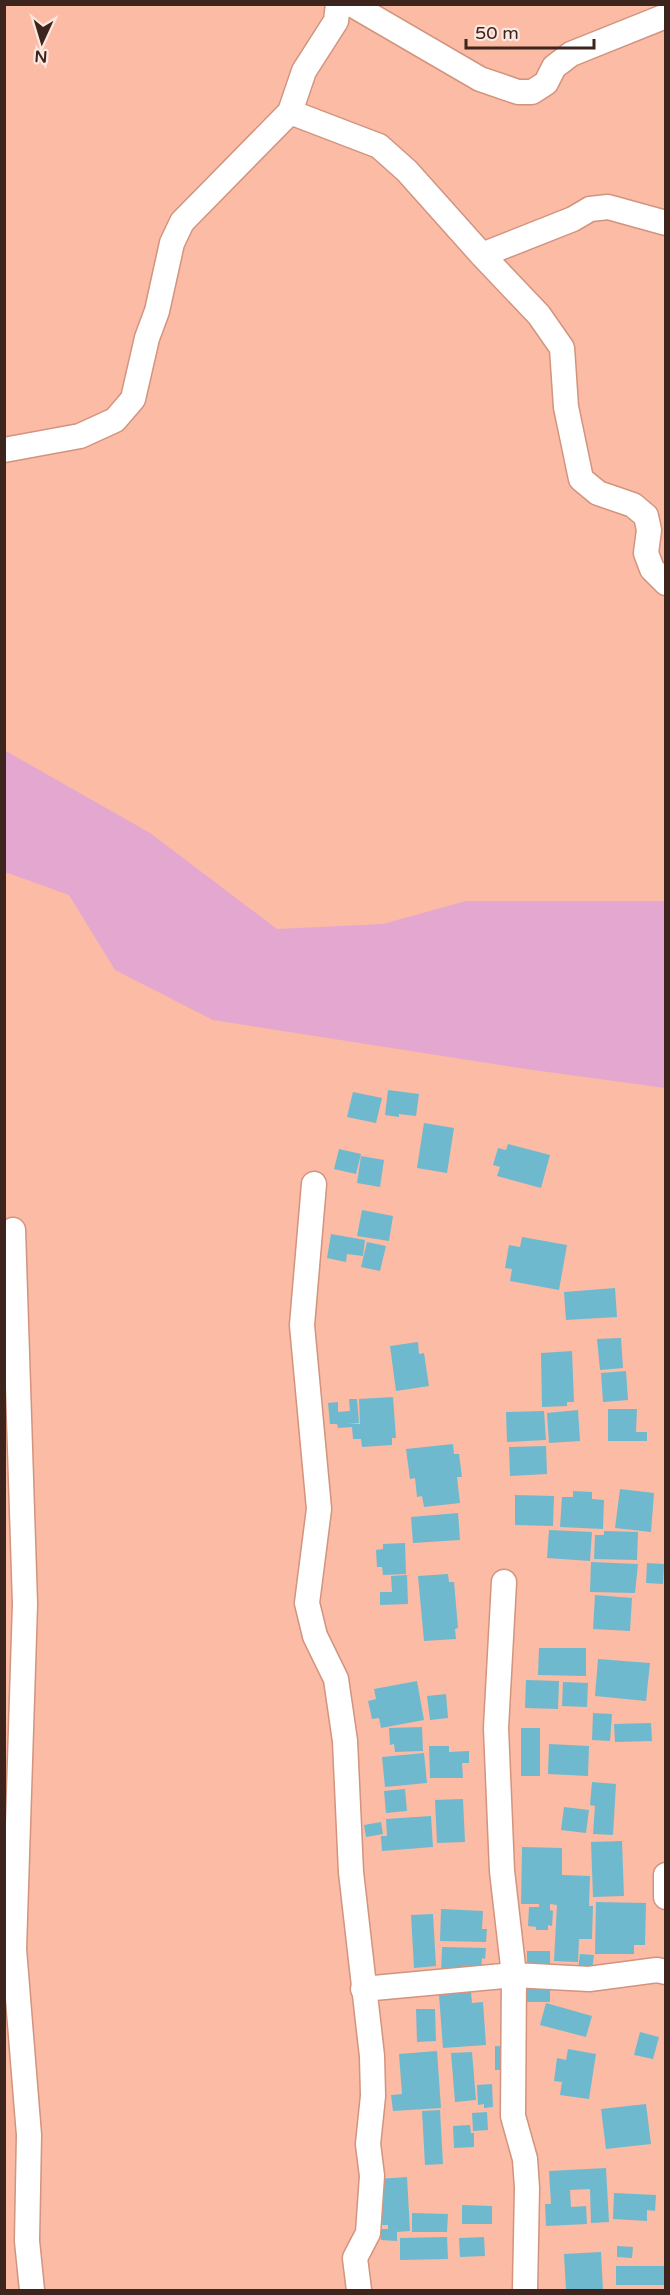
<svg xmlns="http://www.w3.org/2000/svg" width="670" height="2295" font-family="'Varela Round',sans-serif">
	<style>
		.green { fill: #e4a7d0 }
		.building { fill: #6fb9cf }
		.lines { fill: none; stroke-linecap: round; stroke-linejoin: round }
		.minor-casing { stroke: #d2947f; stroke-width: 27 }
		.minor { stroke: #fff; stroke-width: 24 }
	</style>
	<rect width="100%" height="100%" fill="#fbbba5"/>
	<path class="green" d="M 4,750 L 150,833 L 277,929 L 383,924 L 466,901 L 665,901 L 665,1088 L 526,1069 L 213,1020 L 115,970 L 69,895 L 5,872 Z"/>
	<path class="building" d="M 388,1090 L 419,1094 L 416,1116 L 399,1114 L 399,1117 L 385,1115 Z
		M 353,1092 L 382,1098 L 376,1123 L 347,1117 Z
		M 424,1123 L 454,1128 L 447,1173 L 417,1168 Z
		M 508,1144 L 550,1155 L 541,1188 L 497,1176 L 500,1167 L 493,1165 L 498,1148 L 506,1150 Z
		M 339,1149 L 361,1154 L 356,1174 L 334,1169 Z
		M 361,1156 L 384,1160 L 380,1187 L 357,1183 Z
		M 362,1210 L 393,1216 L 389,1241 L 357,1236 Z
		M 331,1234 L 365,1240 L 363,1256 L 347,1254 L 346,1262 L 327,1258 Z
		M 522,1237 L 567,1245 L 559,1290 L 510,1281 L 512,1269 L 505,1268 L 509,1245 L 520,1247 Z
		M 367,1242 L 386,1246 L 380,1271 L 361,1267 Z
		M 615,1288 L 617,1317 L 566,1320 L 564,1292 Z
		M 621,1338 L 623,1368 L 600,1370 L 597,1339 Z
		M 418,1342 L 419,1354 L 424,1353 L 429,1386 L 396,1391 L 390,1346 Z
		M 572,1351 L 574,1402 L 567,1402 L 567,1406 L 542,1407 L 541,1353 Z
		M 626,1371 L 628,1400 L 603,1402 L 601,1373 Z
		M 393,1397 L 396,1438 L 392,1438 L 392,1445 L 362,1447 L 361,1439 L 353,1439 L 352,1427 L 338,1428 L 337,1424 L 330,1424 L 328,1403 L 338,1402 L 338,1412 L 350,1411 L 349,1399 L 357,1399 L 359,1423 L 348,1424 L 360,1424 L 359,1399 Z
		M 608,1409 L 637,1409 L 636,1432 L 647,1432 L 647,1441 L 608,1441 Z
		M 578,1410 L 580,1441 L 549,1443 L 547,1413 Z
		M 544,1411 L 546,1440 L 507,1442 L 506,1412 Z
		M 453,1444 L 454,1454 L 459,1454 L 462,1477 L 457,1477 L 460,1503 L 424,1507 L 422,1496 L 417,1497 L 415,1478 L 410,1479 L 406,1449 Z
		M 546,1446 L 547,1474 L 510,1476 L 509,1447 Z
		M 620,1489 L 654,1493 L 651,1532 L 615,1528 Z
		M 573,1491 L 592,1492 L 592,1499 L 604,1500 L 603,1529 L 560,1527 L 562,1497 L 573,1497 Z
		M 515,1495 L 554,1496 L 553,1526 L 515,1525 Z
		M 458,1513 L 460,1540 L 413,1543 L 411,1517 Z
		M 549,1530 L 592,1532 L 590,1561 L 547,1558 Z
		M 604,1531 L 638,1532 L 637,1560 L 594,1559 L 595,1535 L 604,1535 Z
		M 405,1543 L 406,1574 L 383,1575 L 382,1567 L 377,1567 L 376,1550 L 383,1549 L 383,1544 Z
		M 591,1562 L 638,1564 L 635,1593 L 590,1592 Z
		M 647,1563 L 664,1564 L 663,1584 L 646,1583 Z
		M 448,1574 L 449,1582 L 454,1582 L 458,1628 L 455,1629 L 456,1639 L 424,1641 L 418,1576 Z
		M 407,1575 L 408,1604 L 380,1605 L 380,1592 L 392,1592 L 391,1576 Z
		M 595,1595 L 632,1598 L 630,1631 L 593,1629 Z
		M 539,1648 L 586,1648 L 586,1676 L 538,1675 Z
		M 598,1659 L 650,1663 L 646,1701 L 595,1696 Z
		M 526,1680 L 559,1681 L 558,1709 L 525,1708 Z
		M 417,1681 L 424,1720 L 381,1728 L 379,1718 L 372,1719 L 368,1701 L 376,1699 L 374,1689 Z
		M 563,1682 L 588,1683 L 587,1707 L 562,1706 Z
		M 446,1694 L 448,1718 L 430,1720 L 427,1696 Z
		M 593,1713 L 612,1714 L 610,1741 L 592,1740 Z
		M 651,1723 L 652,1741 L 615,1742 L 614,1724 Z
		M 422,1727 L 423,1751 L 395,1752 L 394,1744 L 390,1745 L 389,1728 Z
		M 521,1728 L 540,1728 L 540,1776 L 521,1776 Z
		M 549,1744 L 589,1746 L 588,1776 L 548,1774 Z
		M 429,1746 L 449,1746 L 449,1752 L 469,1751 L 469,1763 L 462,1763 L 463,1778 L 430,1778 Z
		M 424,1753 L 427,1783 L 385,1787 L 382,1757 Z
		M 592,1782 L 616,1784 L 613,1835 L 593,1834 L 595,1806 L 590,1805 Z
		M 405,1789 L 407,1811 L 386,1813 L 384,1791 Z
		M 463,1799 L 465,1842 L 437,1843 L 435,1800 Z
		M 564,1807 L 589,1810 L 586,1833 L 561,1830 Z
		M 431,1816 L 433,1847 L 382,1851 L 381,1836 L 387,1836 L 386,1819 Z
		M 381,1822 L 383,1834 L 366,1837 L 364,1825 Z
		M 622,1841 L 624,1896 L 593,1897 L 591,1842 Z
		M 522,1847 L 562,1848 L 562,1875 L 590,1876 L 589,1906 L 593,1906 L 592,1939 L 579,1939 L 578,1962 L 554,1961 L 557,1905 L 550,1904 L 550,1910 L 553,1911 L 552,1926 L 548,1925 L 548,1930 L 536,1930 L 536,1927 L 528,1926 L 529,1907 L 539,1907 L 539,1904 L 521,1904 Z
		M 596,1902 L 646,1903 L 645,1945 L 634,1945 L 634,1954 L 595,1954 Z
		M 441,1909 L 483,1911 L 482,1929 L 487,1929 L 486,1942 L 440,1941 Z
		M 433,1914 L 436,1966 L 414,1968 L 411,1915 Z
		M 442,1947 L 486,1948 L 485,1959 L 482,1958 L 481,1974 L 441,1973 Z
		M 527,1951 L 550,1951 L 550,1970 L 527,1969 Z
		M 580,1954 L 594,1955 L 592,1970 L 578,1969 Z
		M 527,1988 L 550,1989 L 550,2002 L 526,2002 Z
		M 471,1992 L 472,2003 L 483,2002 L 486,2045 L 443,2048 L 439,1995 Z
		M 546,2003 L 592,2016 L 586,2037 L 540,2025 Z
		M 416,2009 L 435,2009 L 436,2041 L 417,2042 Z
		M 640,2032 L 659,2037 L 653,2059 L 634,2055 Z
		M 495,2046 L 512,2047 L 511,2070 L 495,2070 Z
		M 568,2049 L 596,2054 L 589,2099 L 560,2095 L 562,2082 L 554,2081 L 557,2058 L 566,2060 Z
		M 437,2051 L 441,2108 L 393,2111 L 391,2095 L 402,2094 L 399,2054 Z
		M 472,2052 L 476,2100 L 455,2102 L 451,2053 Z
		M 492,2084 L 493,2107 L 484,2108 L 484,2104 L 478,2105 L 477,2085 Z
		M 646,2104 L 651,2144 L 606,2149 L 601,2109 Z
		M 440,2110 L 443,2164 L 425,2165 L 422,2111 Z
		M 487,2112 L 488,2130 L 473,2131 L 472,2113 Z
		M 470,2125 L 471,2133 L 474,2133 L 474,2147 L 454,2148 L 453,2126 Z
		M 606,2168 L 609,2222 L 591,2223 L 590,2189 L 570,2190 L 571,2207 L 586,2206 L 587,2224 L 546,2226 L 545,2204 L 551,2204 L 549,2171 Z
		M 407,2177 L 410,2231 L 397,2232 L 397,2241 L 381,2240 L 380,2229 L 388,2229 L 388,2225 L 381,2225 L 378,2179 Z
		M 614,2193 L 656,2195 L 655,2211 L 647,2210 L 647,2221 L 613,2219 Z
		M 462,2205 L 492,2206 L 492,2224 L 462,2224 Z
		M 412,2213 L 448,2214 L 447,2232 L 412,2232 Z
		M 447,2237 L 448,2259 L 400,2260 L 400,2238 Z
		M 484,2237 L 485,2256 L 460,2257 L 459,2238 Z
		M 617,2246 L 633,2247 L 632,2258 L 617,2257 Z
		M 601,2252 L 603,2290 L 566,2290 L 564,2254 Z
		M 616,2266 L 666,2266 L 666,2285 L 616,2285 Z"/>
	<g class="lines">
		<defs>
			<path id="minor" d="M 351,4 L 480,79 L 518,92 L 532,92 L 546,83 L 554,67 L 571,54 L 666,16
				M 290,112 L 379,146 L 407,171 L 482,255 L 539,315 L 562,348 L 566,407 L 581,479 L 598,493 L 633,505 L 646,516 L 649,530 L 646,553 L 652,569 L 666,583
				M 482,255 L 573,219 L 590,209 L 608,207 L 666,223
				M 4,450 L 80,436 L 115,420 L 133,399 L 147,338 L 157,311 L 172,243 L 182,222 L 290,112 L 304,71 L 336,21 L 338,4
				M 314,1184 L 302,1325 L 319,1509 L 307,1603 L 315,1636 L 336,1679 L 345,1741 L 351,1872 L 372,2056 L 373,2096 L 368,2144 L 372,2176 L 368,2233 L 355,2258 L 359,2290
				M 13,1230 L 25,1604 L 14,1949 L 29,2135 L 27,2241 L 32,2290
				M 504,1582 L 496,1728 L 502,1871 L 514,1975 L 513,2116 L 525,2159 L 527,2188 L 525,2290
				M 666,1875 L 666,1897
				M 363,1989 L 514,1975 L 589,1979 L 657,1970 L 666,1972"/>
		</defs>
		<use href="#minor" class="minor-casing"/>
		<use href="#minor" class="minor"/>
	</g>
	<rect width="670" height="2295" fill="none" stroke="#3d241c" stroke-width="12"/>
	<g transform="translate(42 42) rotate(184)" stroke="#fde8e1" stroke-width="4.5" paint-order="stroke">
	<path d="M0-4.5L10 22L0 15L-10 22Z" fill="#3d241c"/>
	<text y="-9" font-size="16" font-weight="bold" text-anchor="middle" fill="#3d241c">N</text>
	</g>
	<path d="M466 39v9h128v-9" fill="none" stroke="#3d241c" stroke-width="3"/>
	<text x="475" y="39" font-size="18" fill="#3d241c" stroke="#fde8e1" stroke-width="4.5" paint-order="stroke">50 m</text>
</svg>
